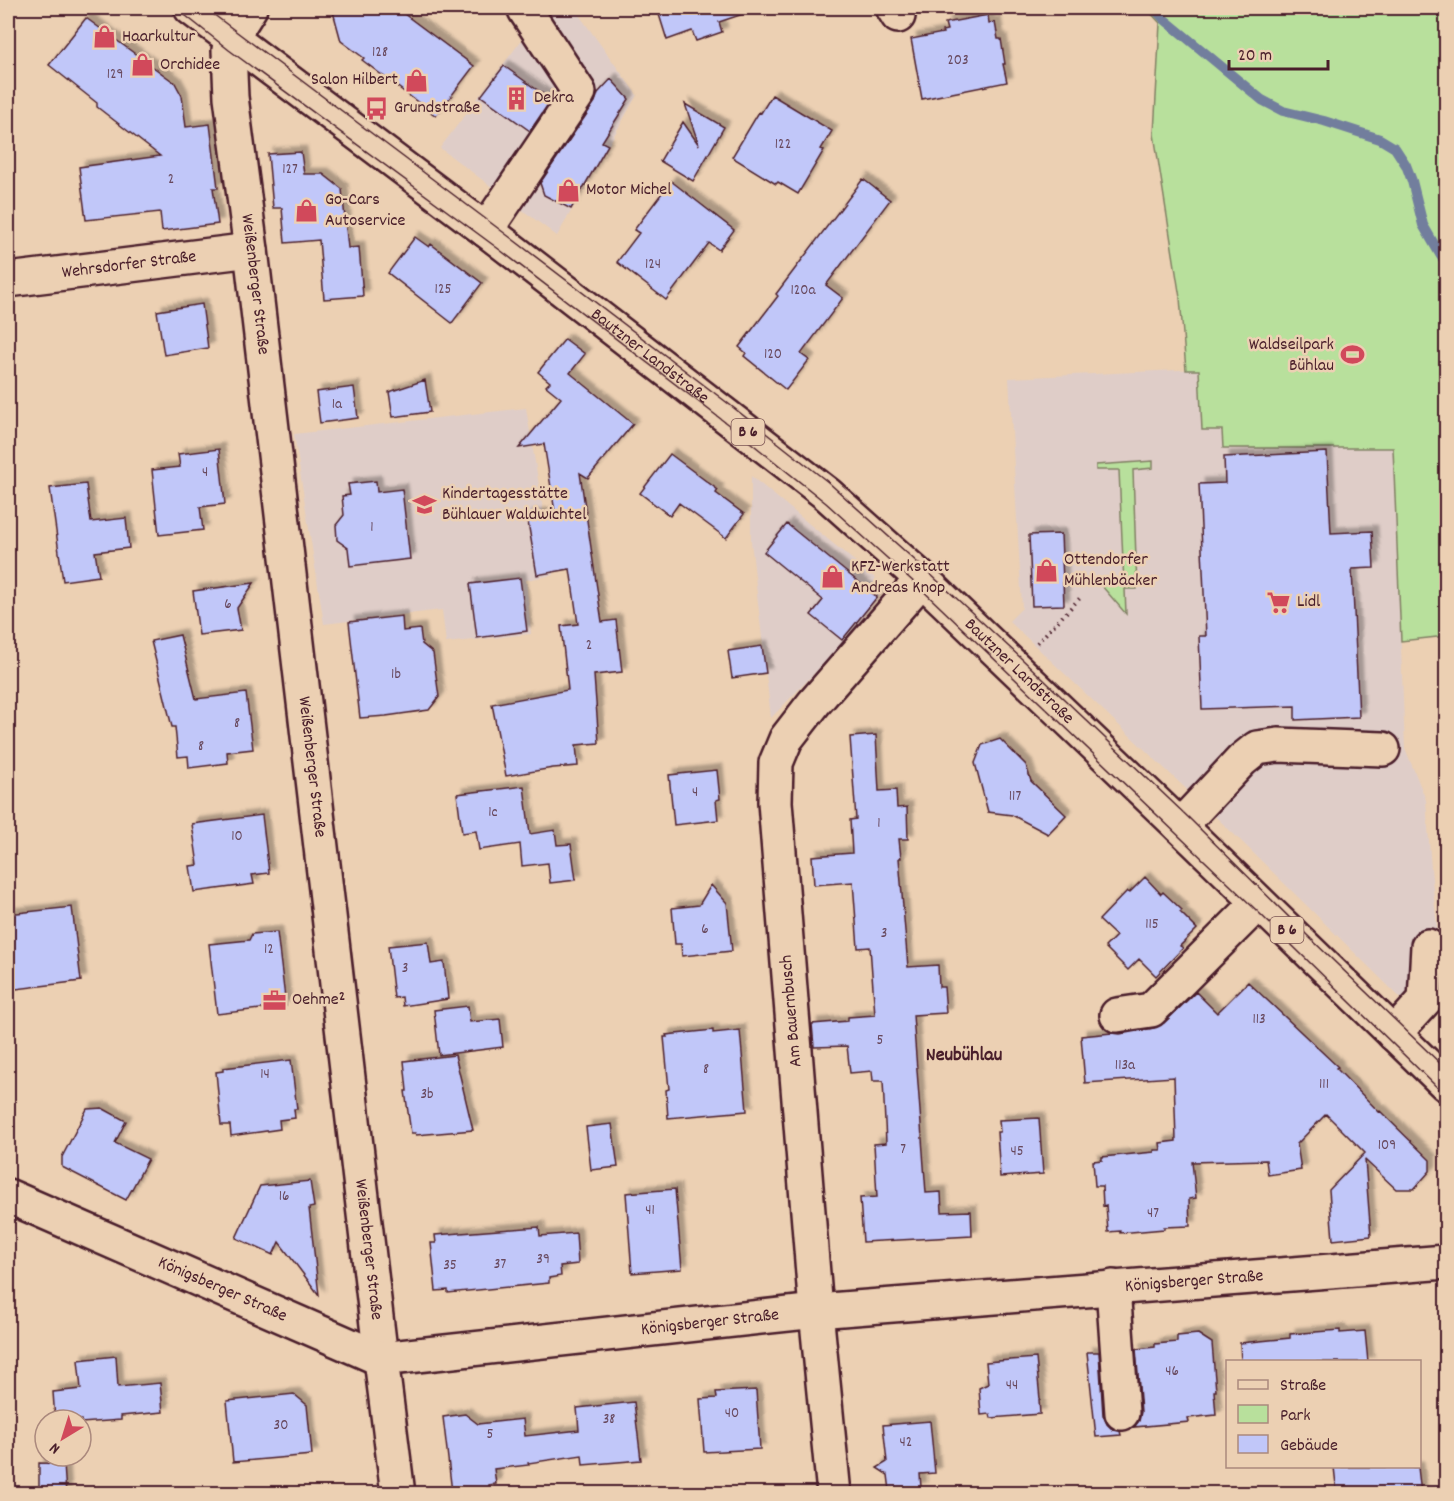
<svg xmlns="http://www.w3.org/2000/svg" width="1454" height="1501" font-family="Dekko,sans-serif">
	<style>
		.built { fill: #dfcdc8 }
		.green { fill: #b8e09c; stroke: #818064; stroke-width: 1.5 }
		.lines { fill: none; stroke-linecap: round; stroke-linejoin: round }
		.stream { stroke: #727e9d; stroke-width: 10 }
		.building { fill: #c1c7f9; stroke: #4a1f2b; stroke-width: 1.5; filter: url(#shadow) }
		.minor-casing { stroke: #4a1f2b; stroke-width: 38 }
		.major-casing { stroke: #4a1f2b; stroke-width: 38 }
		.path { stroke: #4a1f2b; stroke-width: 4; stroke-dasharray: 1.5 4.5; stroke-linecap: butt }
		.minor { stroke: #ecd0b3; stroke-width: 33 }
		.major { stroke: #ecd0b3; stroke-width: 33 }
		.tram { stroke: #4a1f2b; stroke-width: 1.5 }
		.labels { text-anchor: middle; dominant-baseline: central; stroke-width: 5; stroke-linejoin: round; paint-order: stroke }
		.number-label { font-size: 15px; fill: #68495e }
		.shield { fill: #ecd0b3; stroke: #7b5454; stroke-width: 1.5 }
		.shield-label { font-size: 16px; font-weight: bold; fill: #4a1f2b }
		.poi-label { font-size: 18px; fill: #4a1f2b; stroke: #ecd0b3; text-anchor: start }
		.street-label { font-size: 18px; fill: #4a1f2b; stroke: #ecd0b3 }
		.neighbourhood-label { font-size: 20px; font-weight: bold; fill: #4a1f2b; stroke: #ecd0b3 }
	</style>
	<defs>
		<filter id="shadow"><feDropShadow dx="5.5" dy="-5.5" stdDeviation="1.5" flood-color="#0004"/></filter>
	</defs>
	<rect width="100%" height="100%" fill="#ecd0b3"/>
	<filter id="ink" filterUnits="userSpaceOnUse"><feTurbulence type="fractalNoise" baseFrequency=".0167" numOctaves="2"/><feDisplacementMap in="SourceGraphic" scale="12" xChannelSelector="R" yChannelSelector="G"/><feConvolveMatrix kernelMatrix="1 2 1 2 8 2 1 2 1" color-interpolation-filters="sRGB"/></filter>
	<g filter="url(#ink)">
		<path class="built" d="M 505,8 L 574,8 L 637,95 L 557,236 L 440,148 L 527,33 Z
			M 1199,369 L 1202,430 L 1222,430 L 1224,448 L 1393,448 L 1405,748 L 1426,800 L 1431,869 L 1439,947 L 1436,1014 L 1428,1025 L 1239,839 L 1009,621 L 1022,608 L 1009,378 Z
			M 526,408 L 554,575 L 526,580 L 531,634 L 446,643 L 442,610 L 324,624 L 294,434 Z
			M 751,476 L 886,587 L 840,647 L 771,718 L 751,541 Z"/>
		<path class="green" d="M 1146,8 L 1444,8 L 1446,9 L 1446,636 L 1401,641 L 1393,448 L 1223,448 L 1222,430 L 1202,430 L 1199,370 L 1186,370 L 1180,298 L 1154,134 L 1160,23 Z
			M 1153,461 L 1153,468 L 1133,470 L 1137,589 L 1125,589 L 1126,614 L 1101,585 L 1124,585 L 1119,470 L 1096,470 L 1096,465 Z"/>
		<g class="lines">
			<path class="stream" d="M 1154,8 L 1164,19 L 1262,100 L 1283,111 L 1324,121 L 1380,139 L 1395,148 L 1406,165 L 1412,181 L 1423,225 L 1441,256 L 1446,261"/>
		</g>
		<path class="building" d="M 332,8 L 396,8 L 474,66 L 436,116 L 362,60 L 364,58 L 341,41 Z
			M 657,8 L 748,8 L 749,12 L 719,22 L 722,32 L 696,41 L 692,31 L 667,40 Z
			M 988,15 L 989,23 L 995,22 L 998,39 L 1001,39 L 1005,64 L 1003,64 L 1007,82 L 922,99 L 911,39 L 943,33 L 942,31 L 947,30 L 945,23 Z
			M 86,18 L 175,83 L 182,96 L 186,127 L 210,124 L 218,188 L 213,188 L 218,224 L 162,231 L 160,212 L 86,220 L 79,167 L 160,156 L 97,107 L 97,103 L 49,65 Z
			M 504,66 L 551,100 L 530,131 L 481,96 Z
			M 611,79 L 629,99 L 602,142 L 608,145 L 571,209 L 544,195 L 540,183 L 595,102 L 598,93 Z
			M 772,95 L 832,131 L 821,149 L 824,150 L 798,194 L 778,182 L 776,184 L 732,157 L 759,112 L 761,113 Z
			M 685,104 L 724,127 L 693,181 L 660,161 L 683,122 L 699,145 Z
			M 301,152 L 304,174 L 323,174 L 342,189 L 348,248 L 359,247 L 363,296 L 324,299 L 319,240 L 285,243 L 282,208 L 273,208 L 268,154 Z
			M 863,179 L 890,200 L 826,285 L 843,298 L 801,354 L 809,360 L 786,390 L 744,356 L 746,353 L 739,347 L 778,296 L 776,294 Z
			M 671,181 L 734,230 L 719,250 L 709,243 L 666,300 L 617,262 L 639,233 L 634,230 Z
			M 415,237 L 429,247 L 431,244 L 482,283 L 452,323 L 388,273 Z
			M 202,304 L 208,348 L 164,355 L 157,311 Z
			M 565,339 L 585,354 L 570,373 L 633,424 L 588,478 L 580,473 L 602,622 L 616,620 L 622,672 L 594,675 L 599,743 L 576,745 L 578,766 L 553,768 L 506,776 L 492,704 L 568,690 L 561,626 L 578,624 L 570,569 L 537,575 L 527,516 L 555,512 L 544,444 L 519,448 L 561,398 L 546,386 L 550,382 L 538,372 Z
			M 425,380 L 430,412 L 393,417 L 389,392 Z
			M 354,387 L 358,418 L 320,423 L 316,392 Z
			M 219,449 L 225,504 L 200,507 L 203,530 L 159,535 L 152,470 L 180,467 L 178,454 Z
			M 1327,452 L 1331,533 L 1372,531 L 1374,568 L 1352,569 L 1359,717 L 1295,720 L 1295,706 L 1202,709 L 1199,636 L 1206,636 L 1199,484 L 1225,483 L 1224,457 Z
			M 670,454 L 718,490 L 716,493 L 744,514 L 726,538 L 679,503 L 670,516 L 640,493 Z
			M 376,481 L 377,492 L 402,489 L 410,559 L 350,566 L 348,548 L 337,540 L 336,525 L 344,515 L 342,496 L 350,495 L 348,484 Z
			M 86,484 L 91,522 L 126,518 L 129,548 L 95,552 L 99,576 L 63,581 L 50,488 Z
			M 787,524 L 877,597 L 842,640 L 811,615 L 823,600 L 764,552 Z
			M 1061,534 L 1064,605 L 1032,606 L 1029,535 Z
			M 520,578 L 527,631 L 477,638 L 470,584 Z
			M 254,583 L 237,608 L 241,630 L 199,635 L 193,591 Z
			M 402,616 L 403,631 L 420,629 L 422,644 L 433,653 L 439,697 L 429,710 L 386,716 L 360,718 L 349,622 Z
			M 180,635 L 196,699 L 246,693 L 253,749 L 227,752 L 228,763 L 189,768 L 188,756 L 178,757 L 175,727 L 172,727 L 151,641 Z
			M 762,646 L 766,673 L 732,678 L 728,651 Z
			M 876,735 L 879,791 L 896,790 L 897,808 L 907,807 L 908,839 L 899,839 L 901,858 L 899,858 L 908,967 L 938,965 L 939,987 L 944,987 L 946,1013 L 913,1015 L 926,1193 L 941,1192 L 942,1212 L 971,1211 L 972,1236 L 863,1242 L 860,1198 L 877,1197 L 874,1144 L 886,1143 L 883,1081 L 873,1081 L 872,1071 L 850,1073 L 847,1046 L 814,1047 L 812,1024 L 848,1021 L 848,1017 L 875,1015 L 870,947 L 858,948 L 853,882 L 814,885 L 812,856 L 852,853 L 850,820 L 856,819 L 850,737 Z
			M 1000,739 L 1026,765 L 1031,781 L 1066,815 L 1048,834 L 1012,815 L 988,812 L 975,763 L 982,745 Z
			M 717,770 L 720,799 L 716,800 L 718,820 L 674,825 L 669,775 Z
			M 524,786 L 530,834 L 555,830 L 557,845 L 571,844 L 576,880 L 550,883 L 548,863 L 522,866 L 520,844 L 479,850 L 476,831 L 462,833 L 457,794 Z
			M 262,815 L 269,873 L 252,875 L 254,884 L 194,892 L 190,866 L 198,865 L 192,824 Z
			M 1145,877 L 1161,894 L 1163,892 L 1182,910 L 1180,912 L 1197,929 L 1180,946 L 1183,948 L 1156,976 L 1139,959 L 1128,970 L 1105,947 L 1116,936 L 1099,920 L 1127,891 L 1129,893 Z
			M 711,885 L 727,903 L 732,951 L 682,956 L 681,944 L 675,944 L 672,908 L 699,905 Z
			M 72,907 L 81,981 L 8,990 L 8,914 Z
			M 277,932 L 286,1006 L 217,1014 L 209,944 L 249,940 L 252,934 Z
			M 428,942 L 431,964 L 444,962 L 448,999 L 403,1006 L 402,997 L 394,998 L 388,946 Z
			M 1248,982 L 1338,1067 L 1336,1068 L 1379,1112 L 1380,1111 L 1430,1160 L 1430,1171 L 1414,1189 L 1396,1189 L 1365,1160 L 1371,1236 L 1333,1240 L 1329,1190 L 1365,1153 L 1326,1114 L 1297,1144 L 1301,1170 L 1268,1175 L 1266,1160 L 1192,1162 L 1196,1198 L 1189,1199 L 1190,1226 L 1164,1227 L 1164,1229 L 1120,1233 L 1120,1231 L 1108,1232 L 1106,1205 L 1103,1206 L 1102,1186 L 1095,1186 L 1093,1161 L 1102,1160 L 1102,1157 L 1154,1152 L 1154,1150 L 1161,1150 L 1160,1143 L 1176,1141 L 1174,1077 L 1085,1083 L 1081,1036 L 1112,1033 L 1120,1034 L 1154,1028 L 1164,1023 L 1196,992 L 1217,1013 Z
			M 468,1006 L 470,1022 L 500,1019 L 503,1047 L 439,1055 L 434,1010 Z
			M 713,1030 L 713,1033 L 740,1030 L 747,1111 L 668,1118 L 666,1090 L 669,1089 L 664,1037 L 667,1037 L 666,1035 Z
			M 455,1055 L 473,1130 L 416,1135 L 415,1133 L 411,1133 L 405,1091 L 407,1091 L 404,1061 Z
			M 291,1060 L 297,1109 L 294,1109 L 295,1118 L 279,1120 L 280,1129 L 231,1136 L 230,1125 L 221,1125 L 216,1072 L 223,1071 L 223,1068 Z
			M 102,1108 L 126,1121 L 115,1143 L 148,1159 L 126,1200 L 62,1167 L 62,1157 L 87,1109 Z
			M 1039,1118 L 1043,1174 L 1000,1177 L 997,1132 L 1000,1132 L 999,1120 Z
			M 612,1124 L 618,1167 L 591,1170 L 586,1127 Z
			M 310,1181 L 314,1207 L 309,1208 L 319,1295 L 279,1242 L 273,1255 L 236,1238 L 260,1186 Z
			M 675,1189 L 682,1269 L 632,1273 L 626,1193 Z
			M 539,1227 L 540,1236 L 576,1233 L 578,1264 L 560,1266 L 561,1276 L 549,1278 L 549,1283 L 448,1293 L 448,1290 L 436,1291 L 431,1243 L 436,1243 L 435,1235 Z
			M 1340,1330 L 1340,1333 L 1365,1331 L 1368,1362 L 1241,1362 L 1240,1343 L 1290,1338 L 1290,1334 Z
			M 1198,1334 L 1212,1343 L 1216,1391 L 1214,1391 L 1216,1415 L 1188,1418 L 1189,1422 L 1134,1427 L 1139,1421 L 1141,1412 L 1136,1349 L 1155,1347 L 1155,1344 L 1177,1342 L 1177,1336 Z
			M 1087,1352 L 1099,1352 L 1103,1415 L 1107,1424 L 1113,1430 L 1120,1431 L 1121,1435 L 1096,1437 Z
			M 116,1356 L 118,1387 L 160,1383 L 163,1412 L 121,1416 L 121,1420 L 81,1423 L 81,1420 L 55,1420 L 53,1392 L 81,1389 L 78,1360 Z
			M 1036,1358 L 1040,1399 L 1039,1399 L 1040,1414 L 991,1418 L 990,1414 L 981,1415 L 979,1388 L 988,1384 L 986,1362 Z
			M 756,1390 L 760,1449 L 704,1452 L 700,1399 L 717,1398 L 716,1392 Z
			M 294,1394 L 307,1405 L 312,1455 L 233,1462 L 227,1401 Z
			M 634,1402 L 641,1460 L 583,1465 L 582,1455 L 528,1463 L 529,1465 L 494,1469 L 496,1484 L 489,1485 L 489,1488 L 452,1492 L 443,1417 L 465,1414 L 478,1424 L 523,1419 L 525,1436 L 579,1430 L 577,1408 Z
			M 930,1421 L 935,1473 L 920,1474 L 921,1487 L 890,1491 L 888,1475 L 877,1468 L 887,1462 L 883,1425 Z
			M 39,1463 L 64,1464 L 66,1494 L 39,1490 Z
			M 1334,1467 L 1418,1467 L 1421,1494 L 1337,1494 Z"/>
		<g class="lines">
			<defs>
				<g id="minor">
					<path d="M 893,8 L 898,16"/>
					<path id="s1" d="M 231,38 L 229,50 L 231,97 L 251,250 L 381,1359 L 398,1494"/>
					<path d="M 486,230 L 579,92 L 525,10"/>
					<path id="s2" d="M 8,280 L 251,250"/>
					<path d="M 1180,826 L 1242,760 L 1257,748 L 1278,745 L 1383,749"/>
					<path d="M 1117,1015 L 1151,1010 L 1258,903"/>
					<path d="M 1394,1034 L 1425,1000 L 1428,946"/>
					<path id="s3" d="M 8,1196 L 381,1359 L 816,1311 L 1446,1262"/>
					<path d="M 1113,1287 L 1122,1413"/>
					<path d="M 834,1494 L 816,1311 L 775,802 L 776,763 L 786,739 L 814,703 L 922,579"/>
				</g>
				<g id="major">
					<path id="s4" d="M 191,8 L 486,230 L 827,494 L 922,579 L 1180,826 L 1446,1084"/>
					<path d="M 231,38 L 250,8"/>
				</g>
			</defs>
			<use href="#minor" class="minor-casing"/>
			<use href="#major" class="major-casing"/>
			<path class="path" d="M 1037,643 L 1080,598"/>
			<use href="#minor" class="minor"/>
			<use href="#major" class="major"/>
			<path class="tram" d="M 176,8 L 229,50 L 500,250 L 730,426 L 826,503 L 917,585 L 1253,907 L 1446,1096
				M 205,8 L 511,238 L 725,401 L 828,482 L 928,572 L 1022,659 L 1189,818 L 1311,939 L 1446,1069"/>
		</g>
	</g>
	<defs>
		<symbol id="shop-bare" viewBox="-9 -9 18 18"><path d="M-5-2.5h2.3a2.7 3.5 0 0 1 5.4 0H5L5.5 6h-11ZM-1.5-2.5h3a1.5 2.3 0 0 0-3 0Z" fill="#d1495b" stroke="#ecd0b3" stroke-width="2.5" paint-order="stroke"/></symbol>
		<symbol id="building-bare" viewBox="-9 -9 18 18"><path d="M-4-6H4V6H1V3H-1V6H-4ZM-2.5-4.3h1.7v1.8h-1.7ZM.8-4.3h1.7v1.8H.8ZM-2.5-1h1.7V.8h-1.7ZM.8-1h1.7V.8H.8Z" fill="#d1495b" stroke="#ecd0b3" stroke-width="2.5" paint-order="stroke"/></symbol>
		<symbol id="bus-bare" viewBox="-9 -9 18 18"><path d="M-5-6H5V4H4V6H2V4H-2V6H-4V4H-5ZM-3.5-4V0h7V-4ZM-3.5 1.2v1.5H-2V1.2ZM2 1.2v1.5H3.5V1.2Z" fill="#d1495b" stroke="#ecd0b3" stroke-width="2.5" paint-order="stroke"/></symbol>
		<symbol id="stadium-bare" viewBox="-9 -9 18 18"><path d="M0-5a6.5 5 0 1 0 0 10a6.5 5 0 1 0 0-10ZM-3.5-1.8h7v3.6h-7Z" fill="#d1495b" stroke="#ecd0b3" stroke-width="2.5" paint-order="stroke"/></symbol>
		<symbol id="school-bare" viewBox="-9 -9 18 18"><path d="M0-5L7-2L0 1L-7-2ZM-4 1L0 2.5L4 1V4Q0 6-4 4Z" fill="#d1495b" stroke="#ecd0b3" stroke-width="2.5" paint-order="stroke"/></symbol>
		<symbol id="supermarket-bare" viewBox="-9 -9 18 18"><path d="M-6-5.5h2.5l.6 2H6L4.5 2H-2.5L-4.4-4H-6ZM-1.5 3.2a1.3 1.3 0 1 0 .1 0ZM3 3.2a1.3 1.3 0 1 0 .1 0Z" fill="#d1495b" stroke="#ecd0b3" stroke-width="2.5" paint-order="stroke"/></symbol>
		<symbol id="office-bare" viewBox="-9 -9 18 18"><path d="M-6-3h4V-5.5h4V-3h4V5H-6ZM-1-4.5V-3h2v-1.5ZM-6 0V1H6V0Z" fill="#d1495b" stroke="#ecd0b3" stroke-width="2.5" paint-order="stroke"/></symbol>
	</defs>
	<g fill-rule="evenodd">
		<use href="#shop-bare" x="88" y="20" width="33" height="33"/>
		<use href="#shop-bare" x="126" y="48" width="33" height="33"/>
		<use href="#shop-bare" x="400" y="64" width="33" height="33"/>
		<use href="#building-bare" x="500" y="82" width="33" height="33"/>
		<use href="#bus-bare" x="360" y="92" width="33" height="33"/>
		<use href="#shop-bare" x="552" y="174" width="33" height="33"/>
		<use href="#shop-bare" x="290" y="194" width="33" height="33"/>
		<use href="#stadium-bare" x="1336" y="338" width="33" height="33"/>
		<use href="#school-bare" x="408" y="488" width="33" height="33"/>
		<use href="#shop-bare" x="1030" y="554" width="33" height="33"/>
		<use href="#shop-bare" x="816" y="560" width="33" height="33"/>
		<use href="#supermarket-bare" x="1262" y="586" width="33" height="33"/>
		<use href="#office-bare" x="258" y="984" width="33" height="33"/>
	</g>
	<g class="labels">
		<g class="number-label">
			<text x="380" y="53">128</text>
			<text x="958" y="61">203</text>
			<text x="115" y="75">129</text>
			<text x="783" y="145">122</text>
			<text x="290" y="170">127</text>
			<text x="171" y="180">2</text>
			<text x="653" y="265">124</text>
			<text x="443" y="290">125</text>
			<text x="803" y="291">120a</text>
			<text x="773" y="355">120</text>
			<text x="337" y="405">1a</text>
			<text x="205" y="473">4</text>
			<text x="372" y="528">1</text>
			<text x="228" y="605">6</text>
			<text x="589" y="646">2</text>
			<text x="396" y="675">1b</text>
			<text x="237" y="724">8</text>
			<text x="201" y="747">8</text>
			<text x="695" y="793">4</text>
			<text x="1015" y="797">117</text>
			<text x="493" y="813">1c</text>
			<text x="879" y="824">1</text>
			<text x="237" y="837">10</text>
			<text x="1152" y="925">115</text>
			<text x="705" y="930">6</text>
			<text x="884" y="934">3</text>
			<text x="269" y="950">12</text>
			<text x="405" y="969">3</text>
			<text x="1259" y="1020">113</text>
			<text x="880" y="1041">5</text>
			<text x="1125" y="1066">113a</text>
			<text x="706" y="1070">8</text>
			<text x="265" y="1075">14</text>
			<text x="1324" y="1085">111</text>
			<text x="427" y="1095">3b</text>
			<text x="1387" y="1146">109</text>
			<text x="903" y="1150">7</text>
			<text x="1017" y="1152">45</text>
			<text x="284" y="1197">16</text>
			<text x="650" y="1211">41</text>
			<text x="1153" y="1214">47</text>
			<text x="543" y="1260">39</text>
			<text x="500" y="1265">37</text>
			<text x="450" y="1266">35</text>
			<text x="1172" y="1372">46</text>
			<text x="1012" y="1386">44</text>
			<text x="732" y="1414">40</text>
			<text x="609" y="1420">38</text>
			<text x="281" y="1426">30</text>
			<text x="490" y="1435">5</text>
			<text x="906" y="1443">42</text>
		</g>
		<g class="shield">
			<rect x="731.5" y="419" width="33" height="26" rx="4.5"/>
			<rect x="1270.5" y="917" width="33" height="26" rx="4.5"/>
		</g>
		<g class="shield-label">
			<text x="748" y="432">B 6</text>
			<text x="1287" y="930">B 6</text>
		</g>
		<g class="poi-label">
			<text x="122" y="37">Haarkultur</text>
			<text x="160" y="65">Orchidee</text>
			<text x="398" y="80" text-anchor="end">Salon Hilbert</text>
			<text x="534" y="98">Dekra</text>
			<text x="394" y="108">Grundstraße</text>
			<text x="586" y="190">Motor Michel</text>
			<text x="325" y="200">Go-Cars<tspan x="325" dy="21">Autoservice</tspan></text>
			<text x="1334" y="345" text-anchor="end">Waldseilpark<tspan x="1334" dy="21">Bühlau</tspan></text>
			<text x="442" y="494">Kindertagesstätte<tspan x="442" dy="21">Bühlauer Waldwichtel</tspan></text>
			<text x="1064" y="560">Ottendorfer<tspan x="1064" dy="21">Mühlenbäcker</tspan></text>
			<text x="851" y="567">KFZ-Werkstatt<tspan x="851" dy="21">Andreas Knop</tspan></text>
			<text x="1297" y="602">Lidl</text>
			<text x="292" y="1000">Oehme²</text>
		</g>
		<g class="street-label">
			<text stroke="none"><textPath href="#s2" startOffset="122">Wehrsdorfer Straße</textPath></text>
			<text stroke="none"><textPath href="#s1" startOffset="248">Weißenberger Straße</textPath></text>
			<text stroke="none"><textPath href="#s4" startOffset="576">Bautzner Landstraße</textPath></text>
			<text stroke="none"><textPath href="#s4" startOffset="1062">Bautzner Landstraße</textPath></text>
			<text stroke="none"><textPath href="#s1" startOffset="734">Weißenberger Straße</textPath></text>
			<text transform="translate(792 1011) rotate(-95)">Am Bauernbusch</text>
			<text stroke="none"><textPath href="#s1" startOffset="1220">Weißenberger Straße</textPath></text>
			<text stroke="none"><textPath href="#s3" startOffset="1224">Königsberger Straße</textPath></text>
			<text stroke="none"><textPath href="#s3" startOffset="234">Königsberger Straße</textPath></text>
			<text stroke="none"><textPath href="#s3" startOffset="738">Königsberger Straße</textPath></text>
		</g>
		<g class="neighbourhood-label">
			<text x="964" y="1056">Neubühlau</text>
		</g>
	</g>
	<rect width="1454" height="1501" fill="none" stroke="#ecd0b3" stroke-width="30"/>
	<rect x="15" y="15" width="1424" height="1471" fill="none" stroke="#4a1f2b" stroke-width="2" filter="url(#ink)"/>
	<rect x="1226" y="1360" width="195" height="108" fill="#ecd0b3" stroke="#ab897d" stroke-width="1.5"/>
	<rect x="1238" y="1380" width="30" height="9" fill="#ecd0b3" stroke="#ab897d" stroke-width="1.5"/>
	<text x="1280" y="1390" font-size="18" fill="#4a1f2b">Straße</text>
	<rect x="1238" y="1405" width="30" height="18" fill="#b8e09c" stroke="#ab897d" stroke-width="1.5"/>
	<text x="1280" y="1420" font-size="18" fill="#4a1f2b">Park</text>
	<rect x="1238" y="1435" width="30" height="18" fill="#c1c7f9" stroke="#ab897d" stroke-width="1.5"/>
	<text x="1280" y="1450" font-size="18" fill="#4a1f2b">Gebäude</text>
	<g transform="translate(63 1438) rotate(218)"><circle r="28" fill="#ecd0b3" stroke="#ab897d" stroke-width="1.5"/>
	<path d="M0-4.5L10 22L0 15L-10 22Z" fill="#d1495b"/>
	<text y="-9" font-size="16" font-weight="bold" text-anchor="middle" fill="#4a1f2b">N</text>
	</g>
	<path d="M1229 60v9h99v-9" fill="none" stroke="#4a1f2b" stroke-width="3"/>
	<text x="1238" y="60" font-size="18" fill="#4a1f2b" stroke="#ecd0b3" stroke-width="4.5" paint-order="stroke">20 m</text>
</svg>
